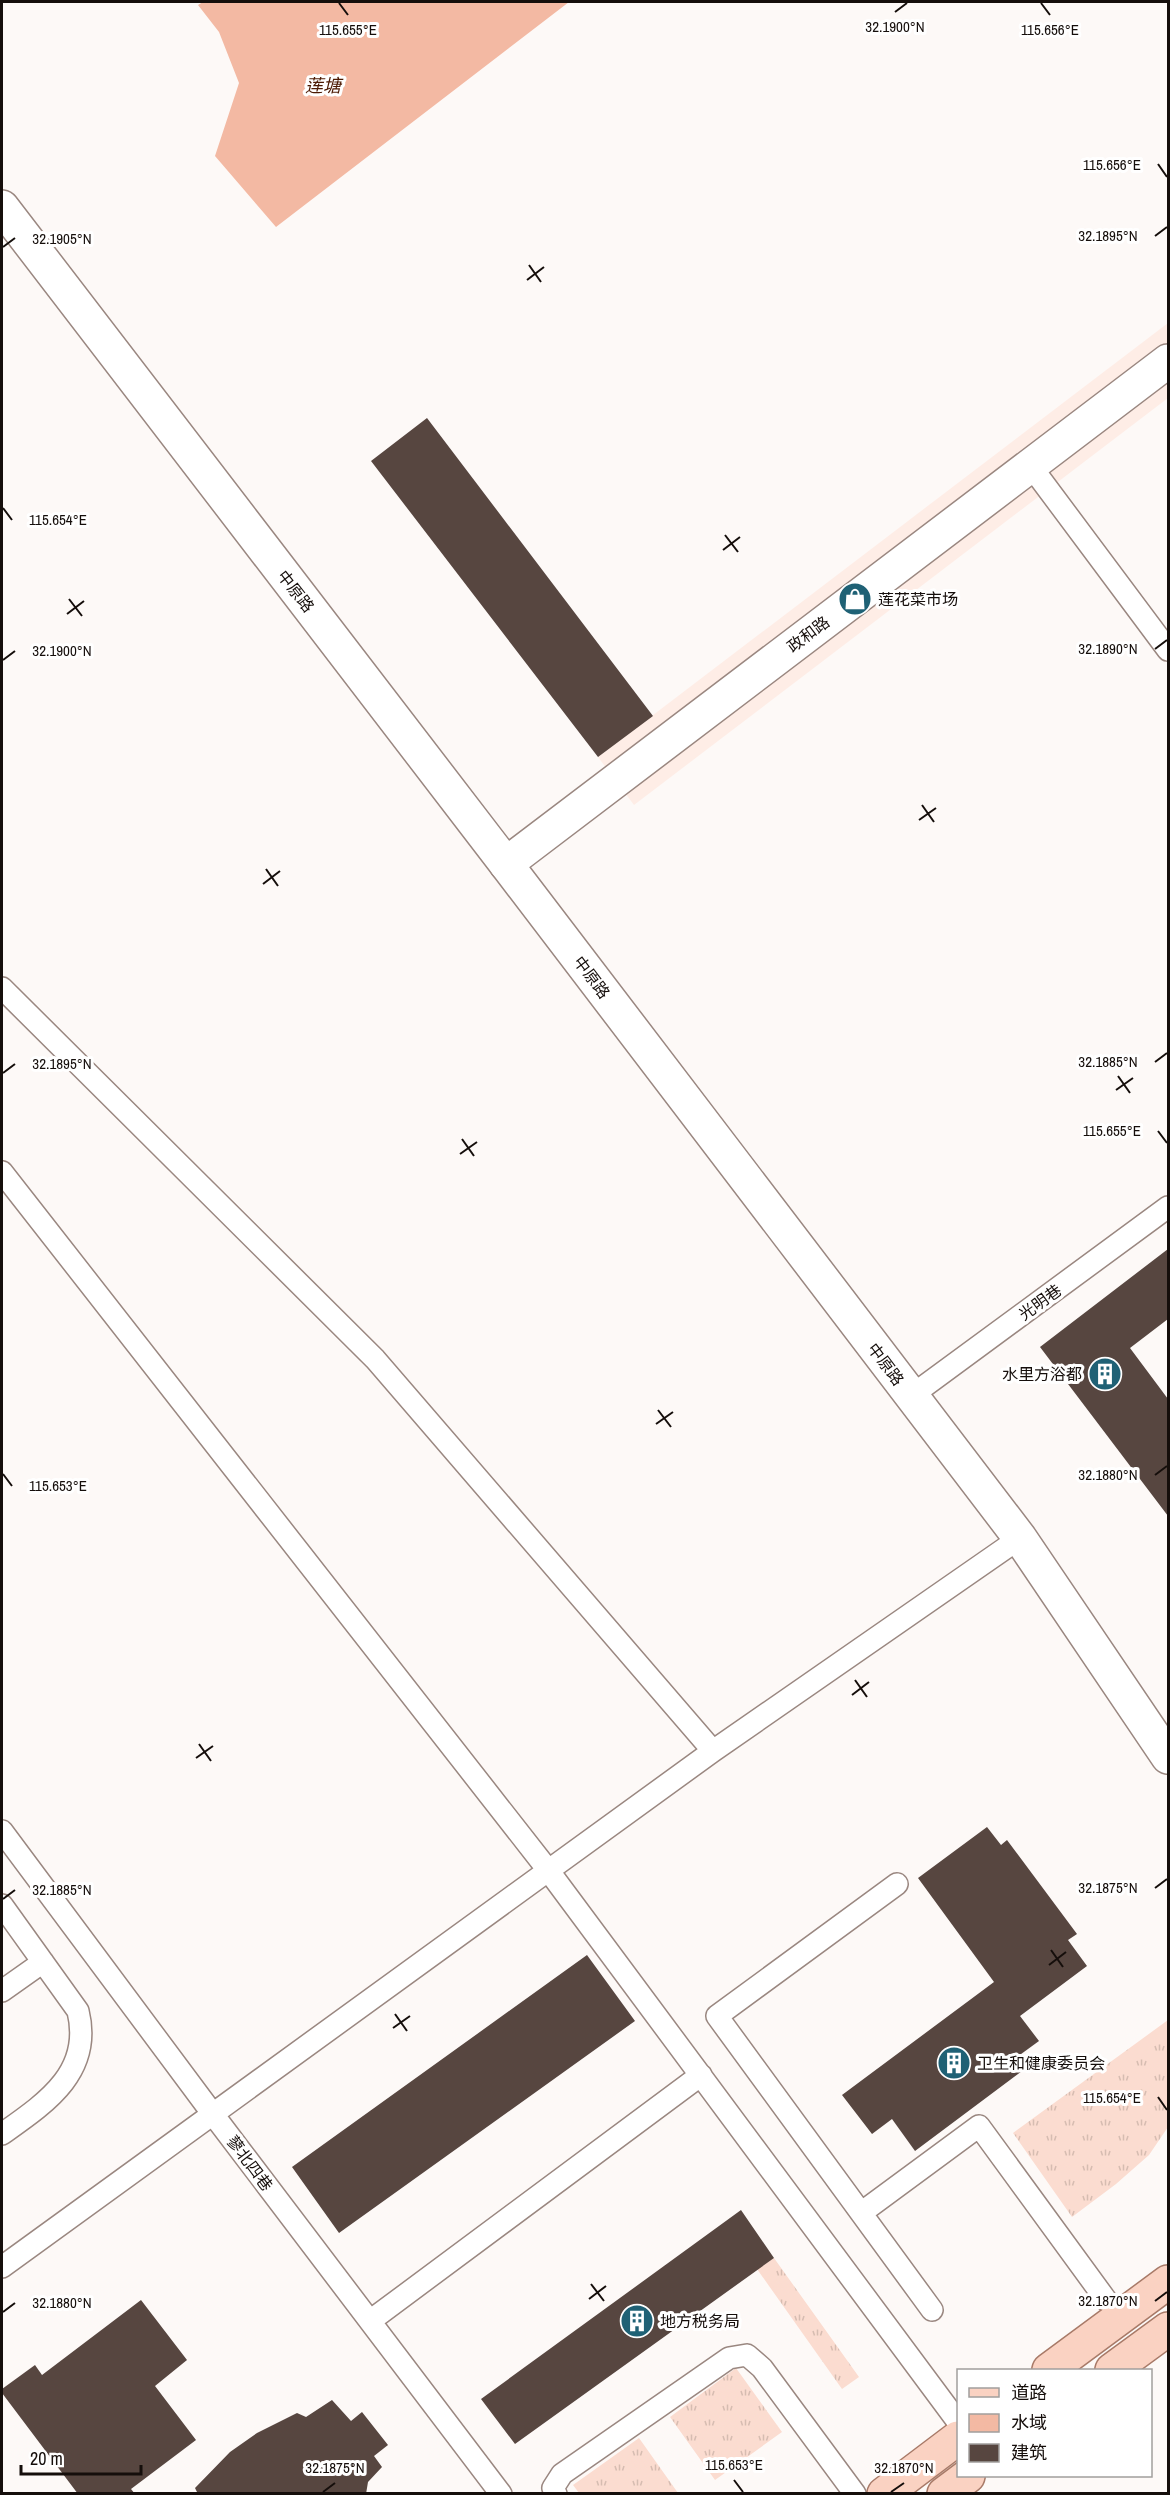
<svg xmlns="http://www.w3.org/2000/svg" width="1170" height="2495" font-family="'Archivo Narrow','Noto Sans SC',sans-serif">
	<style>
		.built { fill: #feede6 }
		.grass { fill: url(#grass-tufts) }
		.water { fill: #f3b9a3 }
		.building { fill: #574640 }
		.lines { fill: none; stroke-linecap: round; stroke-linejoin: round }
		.lane-casing { stroke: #9a8780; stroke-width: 24 }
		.street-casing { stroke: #9a8780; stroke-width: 36 }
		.secondary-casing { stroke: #9a8780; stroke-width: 36 }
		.primary-casing { stroke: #a87a68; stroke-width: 36 }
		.lane { stroke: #fff; stroke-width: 21 }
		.street { stroke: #fff; stroke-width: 33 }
		.secondary { stroke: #fff; stroke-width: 33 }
		.primary { stroke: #fad2c2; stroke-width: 33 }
		.ticks { fill: none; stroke: #150e0b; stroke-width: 2 }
		.labels { text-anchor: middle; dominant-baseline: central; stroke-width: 6; stroke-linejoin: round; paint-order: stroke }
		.street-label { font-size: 16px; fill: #150e0b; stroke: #fff }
		.poi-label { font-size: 16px; fill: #150e0b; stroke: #fff; text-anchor: start }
		.water-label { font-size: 18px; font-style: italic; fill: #4b1902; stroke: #fff }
		.ticks-label { font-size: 15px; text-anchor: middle; fill: #150e0b; stroke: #fff; stroke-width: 6; stroke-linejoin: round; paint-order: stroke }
	</style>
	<defs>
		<pattern id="grass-tufts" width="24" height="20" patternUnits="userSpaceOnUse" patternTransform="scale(1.5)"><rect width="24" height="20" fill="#fbdcd0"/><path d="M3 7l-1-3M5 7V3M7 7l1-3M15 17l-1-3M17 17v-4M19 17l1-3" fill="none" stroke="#d6bcb1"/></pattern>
	</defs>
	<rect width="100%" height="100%" fill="#fdf9f7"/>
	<path class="built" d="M 1168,323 L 1168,398 L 634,805 L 598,757 Z"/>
	<path class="grass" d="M 1168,2020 L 1168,2127 L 1149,2155 L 1116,2184 L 1072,2217 L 1013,2133 Z
		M 774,2258 L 859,2377 L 842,2389 L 757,2269 Z
		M 736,2368 L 782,2432 L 715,2480 L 670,2417 Z
		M 639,2438 L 678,2493 L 579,2493 L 573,2485 Z"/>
	<path class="water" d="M 203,2 L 569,2 L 276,227 L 215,156 L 239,83 L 219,32 L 198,5 Z"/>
	<path class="building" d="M 427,418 L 653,716 L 598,757 L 371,461 Z
		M 1168,1249 L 1168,1319 L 1130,1348 L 1168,1399 L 1168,1516 L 1040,1347 Z
		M 987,1827 L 1001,1845 L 1007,1840 L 1077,1934 L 1068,1940 L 1087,1966 L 1020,2016 L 1039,2041 L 1017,2057 L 1026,2068 L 915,2151 L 892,2119 L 872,2134 L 842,2095 L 994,1982 L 918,1878 Z
		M 587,1955 L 635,2021 L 339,2233 L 292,2167 Z
		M 741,2210 L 774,2258 L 515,2444 L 481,2399 Z
		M 141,2300 L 187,2360 L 155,2386 L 196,2440 L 131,2489 L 135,2494 L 78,2494 L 2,2393 L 2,2389 L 35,2365 L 42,2375 Z
		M 332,2400 L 351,2421 L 362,2412 L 388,2445 L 374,2456 L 382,2467 L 368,2482 L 366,2494 L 198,2494 L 195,2488 L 230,2452 L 257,2433 L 297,2413 L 306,2417 Z"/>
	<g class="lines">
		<defs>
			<path id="lane" d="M 1030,465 L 1168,650
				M 2,988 L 375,1359 L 713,1751
				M 2,1172 L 548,1870 L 958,2422
				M 911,1396 L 1168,1207
				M 2,1831 L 212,2113 L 501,2494
				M 897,1884 L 717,2016 L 932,2310
				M 2,1905 L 78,2011 C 93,2072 46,2103 2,2134
				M 2,1991 L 43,1962
				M 861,2213 L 979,2126 L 1106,2300
				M 2,2267 L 713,1751 L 1020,1538
				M 370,2321 L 701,2075
				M 556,2494 L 553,2488 L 562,2474 L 729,2358 L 747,2355 L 762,2368 L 855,2494"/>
			<path id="street" d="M 506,864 L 1168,361"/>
			<path id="secondary" d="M 2,207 L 506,864 L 1020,1538 L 1168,1757"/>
			<path id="primary" d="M 1049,2370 L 1168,2282
				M 1112,2370 L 1168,2329
				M 884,2494 L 958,2438
				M 944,2494 L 968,2476"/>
		</defs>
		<use href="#lane" class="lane-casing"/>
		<use href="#street" class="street-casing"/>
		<use href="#secondary" class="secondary-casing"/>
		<use href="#primary" class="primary-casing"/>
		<use href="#lane" class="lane"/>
		<use href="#street" class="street"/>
		<use href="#secondary" class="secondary"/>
		<use href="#primary" class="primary"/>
	</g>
	<path class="ticks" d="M 339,3 L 348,15M 1041,3 L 1050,15M 895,12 L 907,3M 1158,164 L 1167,177M 1155,236 L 1167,227M 3,247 L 15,238M 529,265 L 541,282M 527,280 L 544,267M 3,508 L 12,520M 725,535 L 738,552M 723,550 L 740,537M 69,599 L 82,616M 67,614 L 84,601M 1155,649 L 1167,640M 3,660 L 15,651M 922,805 L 934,822M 919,820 L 936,808M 266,869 L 278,886M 263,884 L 280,871M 1155,1062 L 1167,1053M 3,1073 L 15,1064M 1118,1076 L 1130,1093M 1116,1090 L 1133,1078M 1158,1131 L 1167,1143M 462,1139 L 474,1156M 460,1154 L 477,1142M 658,1410 L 671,1427M 656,1424 L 673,1412M 3,1474 L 12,1486M 1155,1475 L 1167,1466M 855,1680 L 867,1697M 852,1695 L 869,1682M 199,1744 L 211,1761M 196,1758 L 213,1746M 1155,1888 L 1167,1879M 3,1899 L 15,1890M 1051,1950 L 1063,1967M 1049,1965 L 1066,1952M 395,2014 L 407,2031M 393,2028 L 410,2016M 1158,2097 L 1167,2110M 591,2284 L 604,2301M 589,2299 L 606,2286M 1155,2301 L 1167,2292M 3,2312 L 15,2303M 734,2480 L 743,2492M 323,2492 L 335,2483M 891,2492 L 904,2483"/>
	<defs>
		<symbol id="shop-disc" viewBox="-11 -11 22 22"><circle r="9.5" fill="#1f6175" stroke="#fff"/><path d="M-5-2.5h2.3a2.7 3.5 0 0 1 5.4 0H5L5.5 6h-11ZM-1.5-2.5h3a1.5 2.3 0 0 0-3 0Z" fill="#fff"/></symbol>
		<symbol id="building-disc" viewBox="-11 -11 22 22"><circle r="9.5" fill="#1f6175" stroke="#fff"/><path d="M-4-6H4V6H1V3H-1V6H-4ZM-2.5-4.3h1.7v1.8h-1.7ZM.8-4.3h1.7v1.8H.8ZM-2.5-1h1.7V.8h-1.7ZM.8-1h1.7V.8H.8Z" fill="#fff"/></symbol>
	</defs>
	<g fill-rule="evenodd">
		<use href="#shop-disc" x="836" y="580" width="38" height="38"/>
		<use href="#building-disc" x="1086" y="1355" width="38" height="38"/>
		<use href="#building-disc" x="935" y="2044" width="38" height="38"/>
		<use href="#building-disc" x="618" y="2302" width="38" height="38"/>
	</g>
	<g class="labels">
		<g class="street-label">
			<text transform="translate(296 591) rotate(52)">中原路</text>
			<text transform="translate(808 634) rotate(-37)">政和路</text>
			<text transform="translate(592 977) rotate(53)">中原路</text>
			<text transform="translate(1040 1302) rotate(-36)">光明巷</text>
			<text transform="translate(886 1364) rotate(53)">中原路</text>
			<text transform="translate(250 2163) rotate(53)">蓼北四巷</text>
		</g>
		<g class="poi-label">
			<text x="878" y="599">莲花菜市场</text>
			<text x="1082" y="1374" text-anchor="end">水里方浴都</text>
			<text x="977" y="2063">卫生和健康委员会</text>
			<text x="660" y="2321">地方税务局</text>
		</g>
		<g class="water-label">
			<text x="323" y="85">莲塘</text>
		</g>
	</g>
	<g class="ticks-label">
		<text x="895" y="32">32.1900°N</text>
		<text x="348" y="35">115.655°E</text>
		<text x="1050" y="35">115.656°E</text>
		<text x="1112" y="170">115.656°E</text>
		<text x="1108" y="241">32.1895°N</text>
		<text x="62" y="244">32.1905°N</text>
		<text x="58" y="525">115.654°E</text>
		<text x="1108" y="654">32.1890°N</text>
		<text x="62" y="656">32.1900°N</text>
		<text x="1108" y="1067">32.1885°N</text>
		<text x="62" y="1069">32.1895°N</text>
		<text x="1112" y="1136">115.655°E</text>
		<text x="1108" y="1480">32.1880°N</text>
		<text x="58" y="1491">115.653°E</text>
		<text x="1108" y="1893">32.1875°N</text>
		<text x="62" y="1895">32.1885°N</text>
		<text x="1112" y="2103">115.654°E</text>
		<text x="1108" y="2306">32.1870°N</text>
		<text x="62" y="2308">32.1880°N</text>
		<text x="734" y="2470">115.653°E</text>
		<text x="335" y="2473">32.1875°N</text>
		<text x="904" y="2473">32.1870°N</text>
	</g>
	<rect width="1170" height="2495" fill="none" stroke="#150e0b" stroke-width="6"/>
	<rect x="957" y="2369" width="195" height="108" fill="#ffffff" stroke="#a19f9d" stroke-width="1.5"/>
	<rect x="969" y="2388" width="30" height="9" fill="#fad2c2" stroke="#a19f9d" stroke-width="1.5"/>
	<text x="1011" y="2399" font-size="18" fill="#150e0b">道路</text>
	<rect x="969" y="2414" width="30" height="18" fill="#f3b9a3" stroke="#a19f9d" stroke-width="1.5"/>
	<text x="1011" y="2429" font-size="18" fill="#150e0b">水域</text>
	<rect x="969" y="2444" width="30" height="18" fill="#574640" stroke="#a19f9d" stroke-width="1.5"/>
	<text x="1011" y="2459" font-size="18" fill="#150e0b">建筑</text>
	<path d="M21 2465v9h120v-9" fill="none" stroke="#150e0b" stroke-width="3"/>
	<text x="30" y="2465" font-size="18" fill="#150e0b" stroke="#ffffff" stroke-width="4.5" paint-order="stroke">20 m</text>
</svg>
